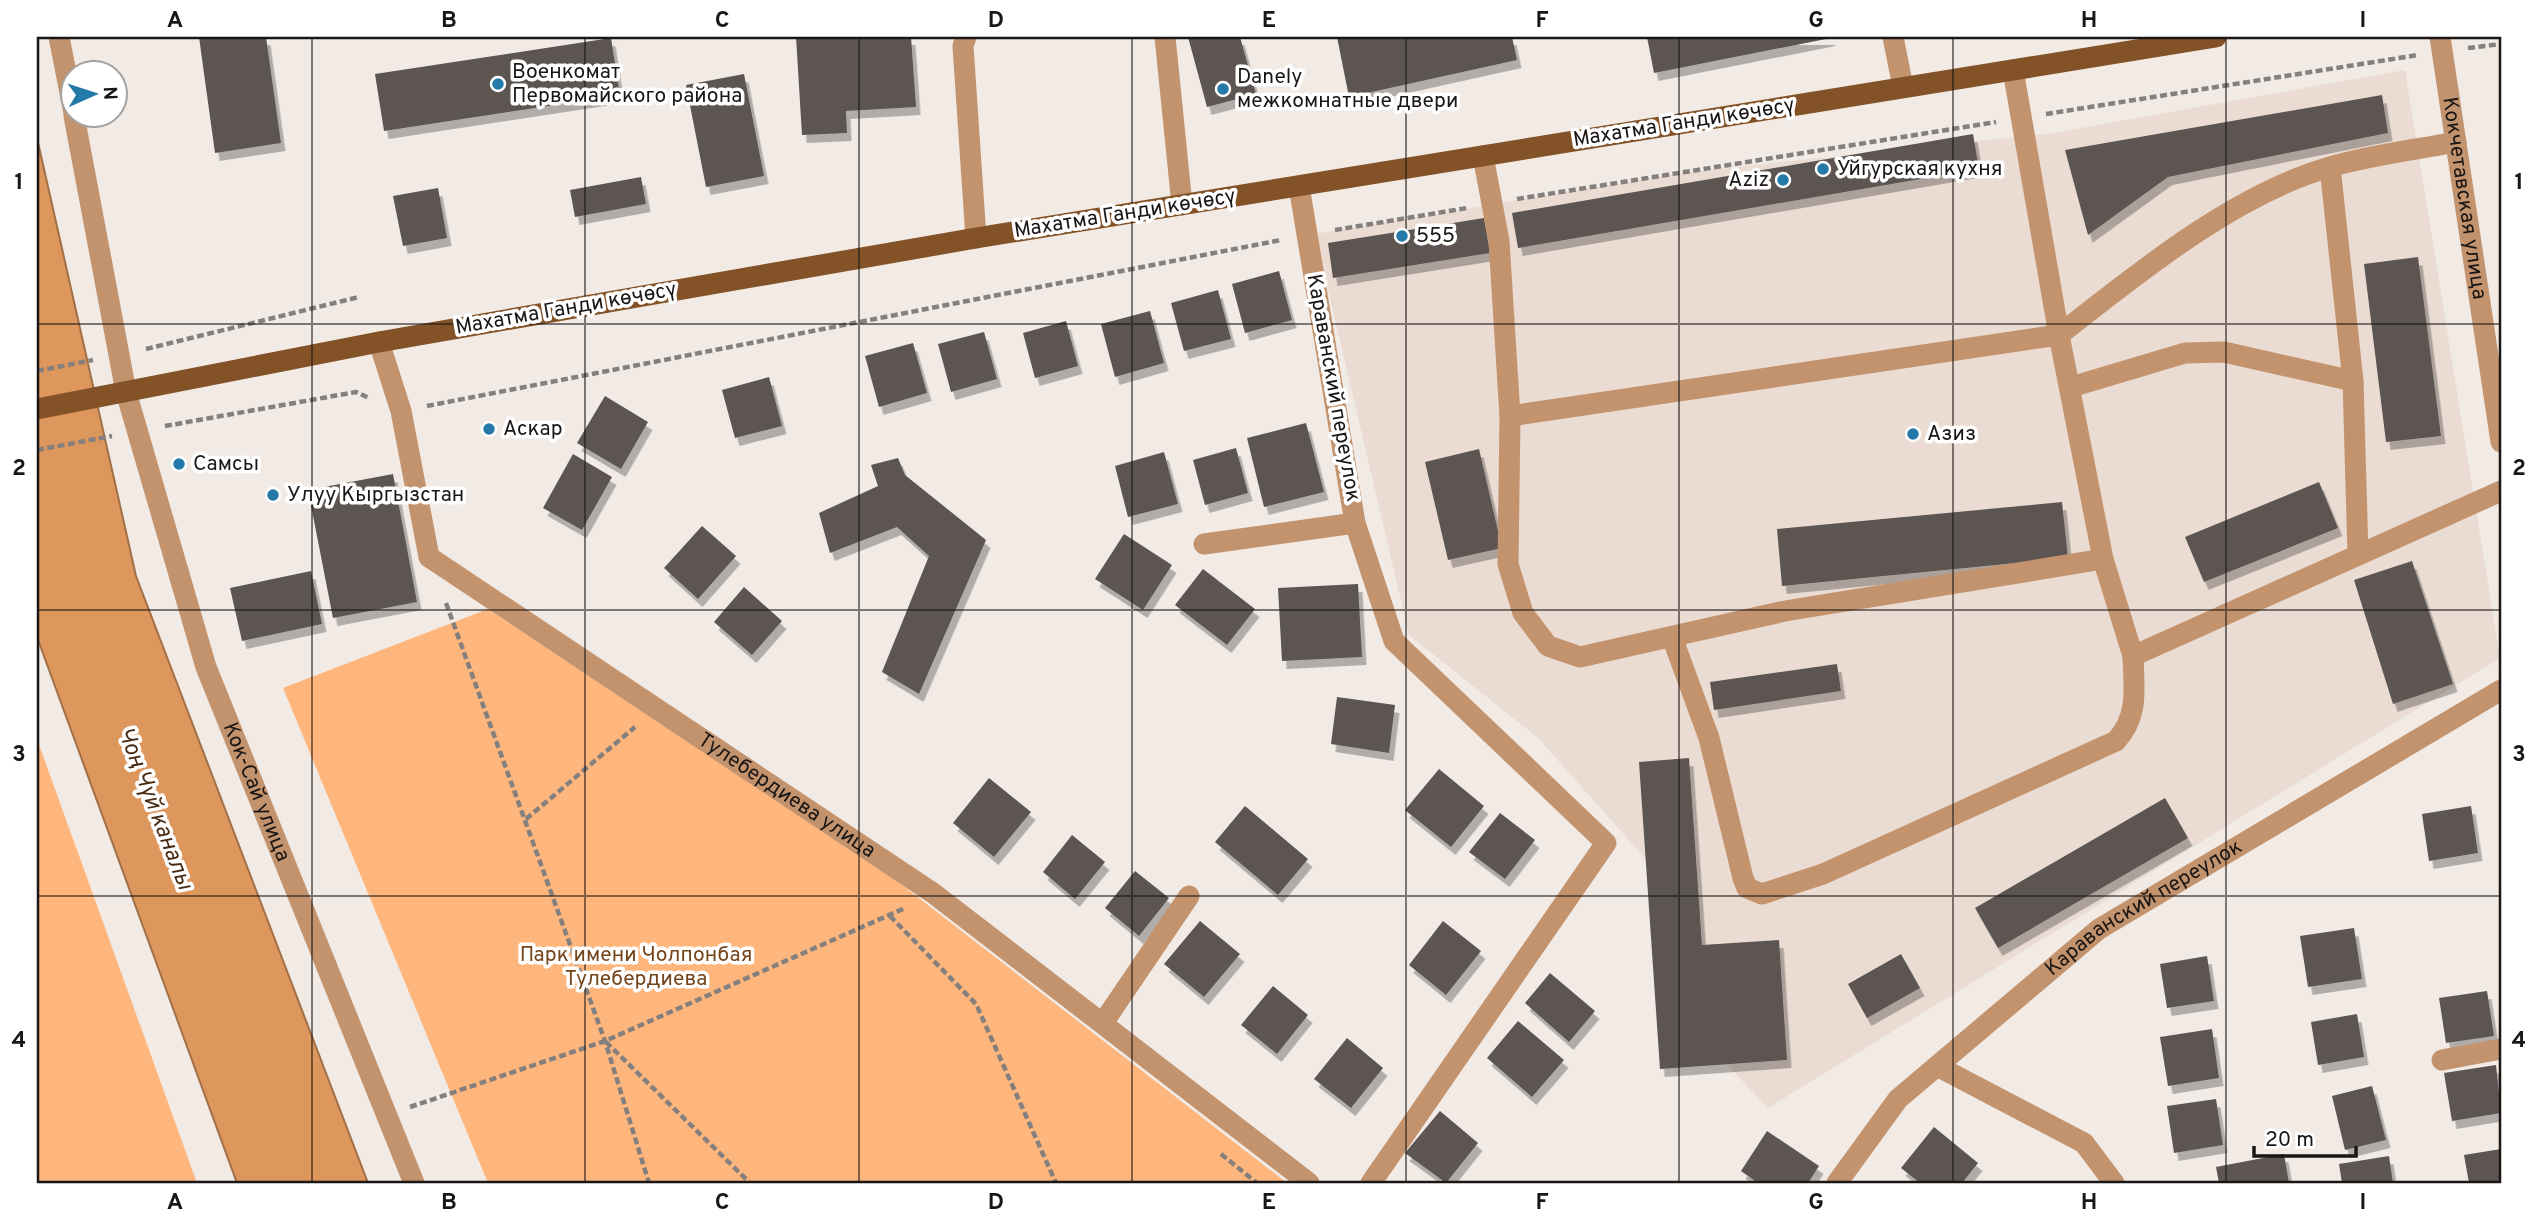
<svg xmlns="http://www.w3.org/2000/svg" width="2538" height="1220" font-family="Overpass,sans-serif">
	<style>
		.built { fill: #eadcd2 }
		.green { fill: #feb67d }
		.water { fill: #dd965c; stroke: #a27047; stroke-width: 2 }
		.building { fill: #5b5551; filter: url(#shadow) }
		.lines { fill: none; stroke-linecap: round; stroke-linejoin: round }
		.path { stroke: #85807d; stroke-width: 4.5; stroke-dasharray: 7 3.5; stroke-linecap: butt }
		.minor { stroke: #c3936d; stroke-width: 21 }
		.major { stroke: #845227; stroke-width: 21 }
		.grid { fill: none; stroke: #191615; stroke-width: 2; stroke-opacity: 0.55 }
		.poi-dot { fill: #2579a9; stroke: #fff; stroke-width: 2.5 }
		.labels { text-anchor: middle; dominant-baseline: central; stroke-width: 7; stroke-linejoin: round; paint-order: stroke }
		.poi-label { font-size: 21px; fill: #191615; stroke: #fff; text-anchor: start }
		.street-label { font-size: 21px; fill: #191615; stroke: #fff }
		.park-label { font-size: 21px; fill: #74451b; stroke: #fff }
		.water-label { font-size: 23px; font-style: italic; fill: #482b12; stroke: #fff }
		.neatline { fill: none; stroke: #191615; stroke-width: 2.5 }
		.grid-label { font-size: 23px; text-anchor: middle; font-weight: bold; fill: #191615 }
	</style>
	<defs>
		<filter id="shadow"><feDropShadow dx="4.5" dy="8" stdDeviation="0" flood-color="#0004"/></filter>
	</defs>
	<rect width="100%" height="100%" fill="#f1eae5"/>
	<path class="built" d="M 2405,70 L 2500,658 L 1768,1108 L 1686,1021 L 1670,886 L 1537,737 L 1409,635 L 1315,234 L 1680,173 L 2053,133 Z"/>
	<path class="green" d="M 488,609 L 884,871 L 1287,1183 L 488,1183 L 283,688 Z
		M 37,739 L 197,1183 L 37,1183 Z"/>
	<path class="water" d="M 37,138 L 136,576 L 368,1183 L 237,1183 L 37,637 Z"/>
	<path class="building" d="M 199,37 L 266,37 L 281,143 L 215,153 Z
		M 796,37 L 911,37 L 916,107 L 846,111 L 847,133 L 802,135 Z
		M 1188,37 L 1240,37 L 1256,94 L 1207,107 Z
		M 1337,37 L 1512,37 L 1517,60 L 1349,97 Z
		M 1647,37 L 1831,37 L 1831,38 L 1654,73 Z
		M 611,38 L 620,95 L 384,131 L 375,74 Z
		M 744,74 L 764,176 L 706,187 L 686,85 Z
		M 2382,95 L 2388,133 L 2168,177 L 2088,235 L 2065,150 Z
		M 1973,134 L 1979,169 L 1518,248 L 1512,213 Z
		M 641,177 L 646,204 L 575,217 L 570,190 Z
		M 438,188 L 447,238 L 403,246 L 393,196 Z
		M 1484,218 L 1490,253 L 1333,278 L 1328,243 Z
		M 2418,257 L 2441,436 L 2386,442 L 2364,264 Z
		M 1279,271 L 1292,320 L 1245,333 L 1232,284 Z
		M 1218,290 L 1231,339 L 1184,351 L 1171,303 Z
		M 1150,311 L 1164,363 L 1115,377 L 1101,324 Z
		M 1066,321 L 1078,366 L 1035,378 L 1023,333 Z
		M 984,332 L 997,379 L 951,392 L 938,344 Z
		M 913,343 L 927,393 L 879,407 L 865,356 Z
		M 769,377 L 782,426 L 735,438 L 722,390 Z
		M 605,396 L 648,422 L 621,469 L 577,443 Z
		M 1306,423 L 1324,492 L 1264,507 L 1247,438 Z
		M 1236,448 L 1248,493 L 1205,505 L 1193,460 Z
		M 1479,449 L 1502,548 L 1448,560 L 1425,462 Z
		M 1164,452 L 1178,504 L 1128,517 L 1115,466 Z
		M 573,454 L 612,477 L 582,530 L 543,508 Z
		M 898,458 L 905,475 L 986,540 L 919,694 L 882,672 L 929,556 L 897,527 L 830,553 L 819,513 L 878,486 L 871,465 Z
		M 393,474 L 417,602 L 333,618 L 308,490 Z
		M 2319,482 L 2338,528 L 2204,582 L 2185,537 Z
		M 2062,502 L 2068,558 L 1782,586 L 1777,529 Z
		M 702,526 L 736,556 L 698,599 L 664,568 Z
		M 1124,534 L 1172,565 L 1143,610 L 1095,579 Z
		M 2412,561 L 2453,684 L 2393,704 L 2354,580 Z
		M 1203,569 L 1255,609 L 1227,645 L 1175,605 Z
		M 311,571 L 322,624 L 242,641 L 230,588 Z
		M 1358,584 L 1362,657 L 1282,661 L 1278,588 Z
		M 744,587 L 782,621 L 752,655 L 714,622 Z
		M 1837,664 L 1841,691 L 1714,710 L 1710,682 Z
		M 1337,697 L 1395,705 L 1389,753 L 1331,744 Z
		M 1689,758 L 1702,945 L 1779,940 L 1787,1060 L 1660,1069 L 1639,762 Z
		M 1439,769 L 1484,806 L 1451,847 L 1405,810 Z
		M 989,778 L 1031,812 L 994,857 L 953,823 Z
		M 2165,798 L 2188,838 L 1998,948 L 1975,908 Z
		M 1245,806 L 1308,859 L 1278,895 L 1215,842 Z
		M 2471,806 L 2478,853 L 2429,861 L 2422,814 Z
		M 1500,813 L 1535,840 L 1505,879 L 1469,852 Z
		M 1072,835 L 1105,862 L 1075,899 L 1043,872 Z
		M 1135,871 L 1169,898 L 1139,936 L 1105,908 Z
		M 1200,921 L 1240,954 L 1204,997 L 1164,964 Z
		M 1443,921 L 1481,951 L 1446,995 L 1409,965 Z
		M 2354,928 L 2362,979 L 2308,987 L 2300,936 Z
		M 1901,954 L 1920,988 L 1867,1018 L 1848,984 Z
		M 2207,956 L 2214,1001 L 2167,1008 L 2160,964 Z
		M 1550,973 L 1595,1011 L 1569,1042 L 1525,1003 Z
		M 1273,986 L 1308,1015 L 1277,1054 L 1241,1025 Z
		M 2487,991 L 2494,1036 L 2446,1043 L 2439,998 Z
		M 2357,1014 L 2364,1057 L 2318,1065 L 2311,1022 Z
		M 1518,1021 L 1564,1060 L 1532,1097 L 1487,1058 Z
		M 2212,1029 L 2219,1078 L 2168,1086 L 2160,1037 Z
		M 1347,1038 L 1383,1068 L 1351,1108 L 1314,1079 Z
		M 2496,1065 L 2501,1113 L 2452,1121 L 2444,1073 Z
		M 2372,1086 L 2386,1140 L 2345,1150 L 2332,1096 Z
		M 2216,1099 L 2223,1145 L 2174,1153 L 2167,1106 Z
		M 1440,1111 L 1478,1143 L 1446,1183 L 1405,1153 Z
		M 1934,1127 L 1978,1163 L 1962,1183 L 1920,1183 L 1901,1168 Z
		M 1767,1131 L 1819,1166 L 1808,1183 L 1758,1183 L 1741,1171 Z
		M 2501,1149 L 2501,1183 L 2469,1183 L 2464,1155 Z
		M 2284,1154 L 2289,1183 L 2219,1183 L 2216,1167 Z
		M 2389,1156 L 2393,1183 L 2342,1183 L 2339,1164 Z"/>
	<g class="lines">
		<path class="path" d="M 2468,48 L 2501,44
			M 2046,114 L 2418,55
			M 1517,199 L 1996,122
			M 1335,230 L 1467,208
			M 146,349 L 359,297
			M 37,371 L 93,360
			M 427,406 L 1281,240
			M 165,426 L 356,392 L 369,398
			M 37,450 L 112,436
			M 446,603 L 605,1041 L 649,1183
			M 526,819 L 635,727
			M 890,916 L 976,1004 L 1056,1183
			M 606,1042 L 750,1183
			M 410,1107 L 605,1041 L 905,908
			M 1221,1154 L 1257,1183"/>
		<g class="minor">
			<path d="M 59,37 L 74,113"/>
			<path d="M 966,37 L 963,46 L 976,238"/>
			<path d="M 1165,37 L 1182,205"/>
			<path d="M 1893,37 L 1903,87"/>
			<path id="s1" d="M 2440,37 L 2501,442"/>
			<path id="s2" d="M 74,116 L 126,392 L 206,667 L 414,1183"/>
			<path d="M 1483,156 L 1499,241 L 1510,416 L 2059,335 L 2013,70"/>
			<path d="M 2330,167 L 2353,381 L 2358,555"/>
			<path id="s3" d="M 379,342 L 401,411 L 429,557 L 933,893 L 1309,1183"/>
			<path d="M 2071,387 L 2185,353 L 2224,352 L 2353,381"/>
			<path d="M 1510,416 L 1508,564 L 1523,613 L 1548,646 L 1580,657 L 1785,611 L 2103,559 L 2059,335 C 2137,274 2234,194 2330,167 C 2371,155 2414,150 2456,142"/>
			<path d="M 1355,523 L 1394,641 L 1606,843 L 1371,1183"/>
			<path d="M 1204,544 L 1355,523 L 1299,186"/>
			<path d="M 2103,559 L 2133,656 L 2501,491"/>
			<path d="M 1672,637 L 1709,738 L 1743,878 L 1747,888 L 1762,894 L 1823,874 L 2116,741 C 2139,716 2134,689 2133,656"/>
			<path d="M 1103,1023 L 1189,896"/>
			<path d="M 2442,1060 L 2501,1049"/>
			<path d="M 1937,1066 L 2084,1143 L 2114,1183"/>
			<path id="s4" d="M 1837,1183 L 1898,1099 L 2099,929 L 2501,690"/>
		</g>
		<path class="major" d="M 37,409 L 379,342 L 976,238 L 2216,37"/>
	</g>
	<path class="grid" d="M 312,37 L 312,1183M 585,37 L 585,1183M 859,37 L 859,1183M 1132,37 L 1132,1183M 1406,37 L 1406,1183M 1679,37 L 1679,1183M 1953,37 L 1953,1183M 2226,37 L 2226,1183M 37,324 L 2501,324M 37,610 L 2501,610M 37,896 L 2501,896"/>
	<g class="poi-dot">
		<circle cx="498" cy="84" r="7"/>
		<circle cx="1223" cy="89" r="7"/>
		<circle cx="1823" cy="169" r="7"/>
		<circle cx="1783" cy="180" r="7"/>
		<circle cx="1402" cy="236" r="7"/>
		<circle cx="489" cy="429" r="7"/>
		<circle cx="1913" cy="434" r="7"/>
		<circle cx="179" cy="464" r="7"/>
		<circle cx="273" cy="495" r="7"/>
	</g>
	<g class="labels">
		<g class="poi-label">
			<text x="512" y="72">Военкомат<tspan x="512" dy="24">Первомайского района</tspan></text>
			<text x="1237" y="77">Danely<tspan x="1237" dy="24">межкомнатные двери</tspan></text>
			<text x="1837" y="169">Уйгурская кухня</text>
			<text x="1769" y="180" text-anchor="end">Aziz</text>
			<text x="1416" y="236">555</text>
			<text x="503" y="429">Аскар</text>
			<text x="1927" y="434">Азиз</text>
			<text x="193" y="464">Самсы</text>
			<text x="287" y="495">Улуу Кыргызстан</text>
		</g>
		<g class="street-label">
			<text transform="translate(1684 123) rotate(-9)">Махатма Ганди көчөсү</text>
			<text stroke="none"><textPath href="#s1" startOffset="163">Кокчетавская улица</textPath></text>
			<text transform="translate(1125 214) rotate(-9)">Махатма Ганди көчөсү</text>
			<text transform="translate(566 309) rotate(-10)">Махатма Ганди көчөсү</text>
			<text transform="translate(1333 388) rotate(80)">Караванский переулок</text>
			<text stroke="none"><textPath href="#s2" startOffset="702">Кок-Сай улица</textPath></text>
			<text stroke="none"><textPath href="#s3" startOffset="651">Тулебердиева улица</textPath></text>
			<text stroke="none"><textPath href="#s4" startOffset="416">Караванский переулок</textPath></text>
		</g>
		<g class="park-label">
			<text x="636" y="955">Парк имени Чолпонбая<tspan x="636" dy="24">Тулебердиева</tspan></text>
		</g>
		<g class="water-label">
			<text transform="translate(154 809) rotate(69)">Чоң Чүй каналы</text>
		</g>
	</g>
	<rect width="2538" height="1220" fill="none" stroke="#ffffff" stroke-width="77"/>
	<g transform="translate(94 94) rotate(87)"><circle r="33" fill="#ffffff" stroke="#a3a2a1" stroke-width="2"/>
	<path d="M0-5L12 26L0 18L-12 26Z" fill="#2579a9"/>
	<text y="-10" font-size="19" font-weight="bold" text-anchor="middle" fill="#191615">N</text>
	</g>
	<path d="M2254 1146v10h102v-10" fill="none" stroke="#191615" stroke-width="3.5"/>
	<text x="2265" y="1146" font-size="21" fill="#191615" stroke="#ffffff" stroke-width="5" paint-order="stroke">20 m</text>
	<rect x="38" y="38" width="2462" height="1144" class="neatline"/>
	<g class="grid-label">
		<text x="175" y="27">A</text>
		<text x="449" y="27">B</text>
		<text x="722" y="27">C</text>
		<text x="996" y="27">D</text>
		<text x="1269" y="27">E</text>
		<text x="1542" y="27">F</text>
		<text x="1816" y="27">G</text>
		<text x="2089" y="27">H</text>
		<text x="2363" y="27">I</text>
		<text x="19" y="189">1</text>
		<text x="2519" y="189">1</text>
		<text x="19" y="475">2</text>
		<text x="2519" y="475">2</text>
		<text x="19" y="761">3</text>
		<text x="2519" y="761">3</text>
		<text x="19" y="1047">4</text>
		<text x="2519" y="1047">4</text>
		<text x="175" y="1209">A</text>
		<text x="449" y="1209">B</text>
		<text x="722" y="1209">C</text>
		<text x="996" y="1209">D</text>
		<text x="1269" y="1209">E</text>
		<text x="1542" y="1209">F</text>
		<text x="1816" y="1209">G</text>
		<text x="2089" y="1209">H</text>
		<text x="2363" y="1209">I</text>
	</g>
</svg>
